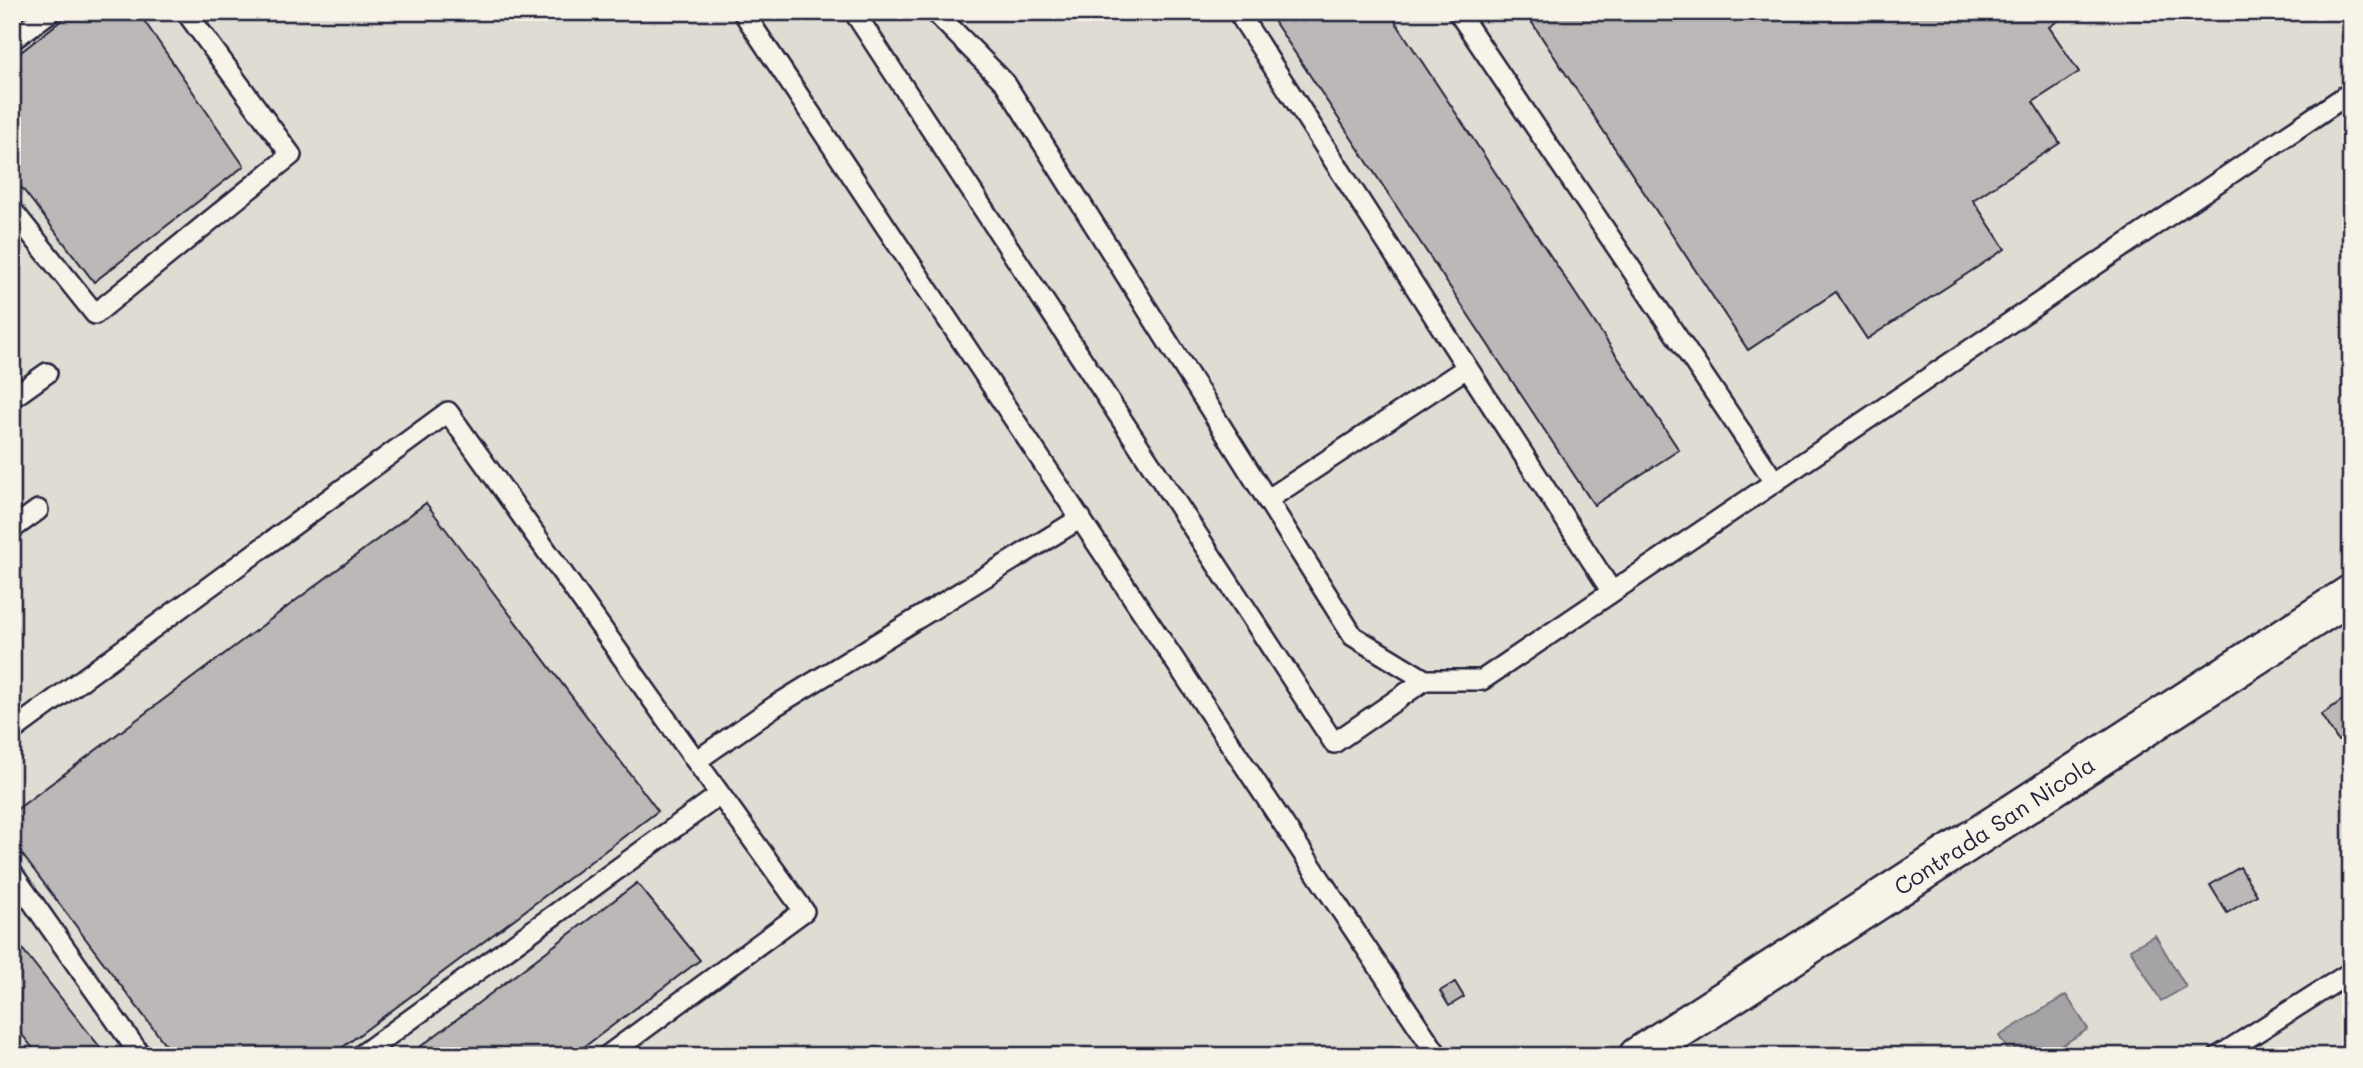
<svg xmlns="http://www.w3.org/2000/svg" width="2363" height="1068" font-family="Mali,sans-serif">
	<style>
		.built { fill: #dfdcd4 }
		.water { fill: #a6a3a6; stroke: #716f7b; stroke-width: 2 }
		.building { fill: #bbb8b7; stroke: #22223b; stroke-width: 2 }
		.lines { fill: none; stroke-linecap: round; stroke-linejoin: round }
		.lane-casing { stroke: #22223b; stroke-width: 24 }
		.street-casing { stroke: #22223b; stroke-width: 42 }
		.lane { stroke: #f7f3e8; stroke-width: 19 }
		.street { stroke: #f7f3e8; stroke-width: 37 }
		.labels { text-anchor: middle; dominant-baseline: central; stroke-width: 5; stroke-linejoin: round; paint-order: stroke }
		.street-label { font-size: 23px; fill: #22223b; stroke: #f7f3e8 }
	</style>
	<rect width="100%" height="100%" fill="#eeebe1"/>
	<filter id="ink" filterUnits="userSpaceOnUse"><feTurbulence type="fractalNoise" baseFrequency=".0143" numOctaves="2"/><feDisplacementMap in="SourceGraphic" scale="14" xChannelSelector="R" yChannelSelector="G"/><feConvolveMatrix kernelMatrix="1 2 1 2 8 2 1 2 1" color-interpolation-filters="sRGB"/></filter>
	<g filter="url(#ink)">
		<path class="built" d="M 12,12 L 2351,12 L 2351,1056 L 12,1056 Z"/>
		<path class="water" d="M 2155,935 L 2186,987 L 2161,1001 L 2130,949 Z
			M 2066,995 L 2088,1029 L 2045,1056 L 2012,1056 L 1999,1036 Z"/>
		<path class="building" d="M 72,12 L 138,12 L 244,166 L 94,282 L 12,175 L 12,59 Z
			M 1268,12 L 1389,12 L 1679,450 L 1594,505 Z
			M 1525,12 L 2071,12 L 2049,27 L 2079,72 L 2033,102 L 2060,143 L 1973,200 L 2005,249 L 1867,339 L 1836,292 L 1748,350 Z
			M 426,503 L 658,811 L 331,1056 L 174,1056 L 12,841 L 12,813 Z
			M 2351,694 L 2351,734 L 2338,741 L 2321,715 Z
			M 2240,867 L 2257,895 L 2227,913 L 2210,885 Z
			M 637,883 L 700,960 L 572,1056 L 408,1056 Z
			M 12,936 L 107,1056 L 39,1056 L 12,1022 Z
			M 1455,982 L 1464,997 L 1449,1006 L 1440,991 Z"/>
		<g class="lines">
			<defs>
				<path id="lane" d="M 743,12 L 1438,1056
					M 854,12 L 1334,743 L 1425,680
					M 935,12 L 1005,83 L 1353,636 L 1425,680 L 1482,680 L 2351,92
					M 1238,12 L 1612,592
					M 1458,12 L 1775,482
					M 12,40 L 50,12
					M 12,210 L 95,314 L 291,155 L 186,12
					M 12,398 L 47,373
					M 1267,500 L 1465,369
					M 12,529 L 38,510
					M 12,731 L 448,412 L 696,761 L 775,706 L 1081,518
					M 12,873 L 141,1056
					M 360,1056 L 718,796
					M 607,1056 L 804,911 L 696,761
					M 2219,1056 L 2351,972"/>
				<path id="street" d="M 1638,1056 L 2351,594"/>
			</defs>
			<use href="#lane" class="lane-casing"/>
			<use href="#street" class="street-casing"/>
			<use href="#lane" class="lane"/>
			<use href="#street" class="street"/>
		</g>
	</g>
	<g class="labels">
		<g class="street-label">
			<text transform="translate(1994 825) rotate(-33)">Contrada San Nicola</text>
		</g>
	</g>
	<rect width="2363" height="1068" fill="none" stroke="#f7f3e8" stroke-width="42"/>
	<rect x="21" y="21" width="2321" height="1026" fill="none" stroke="#22223b" stroke-width="2.5" filter="url(#ink)"/>
</svg>
